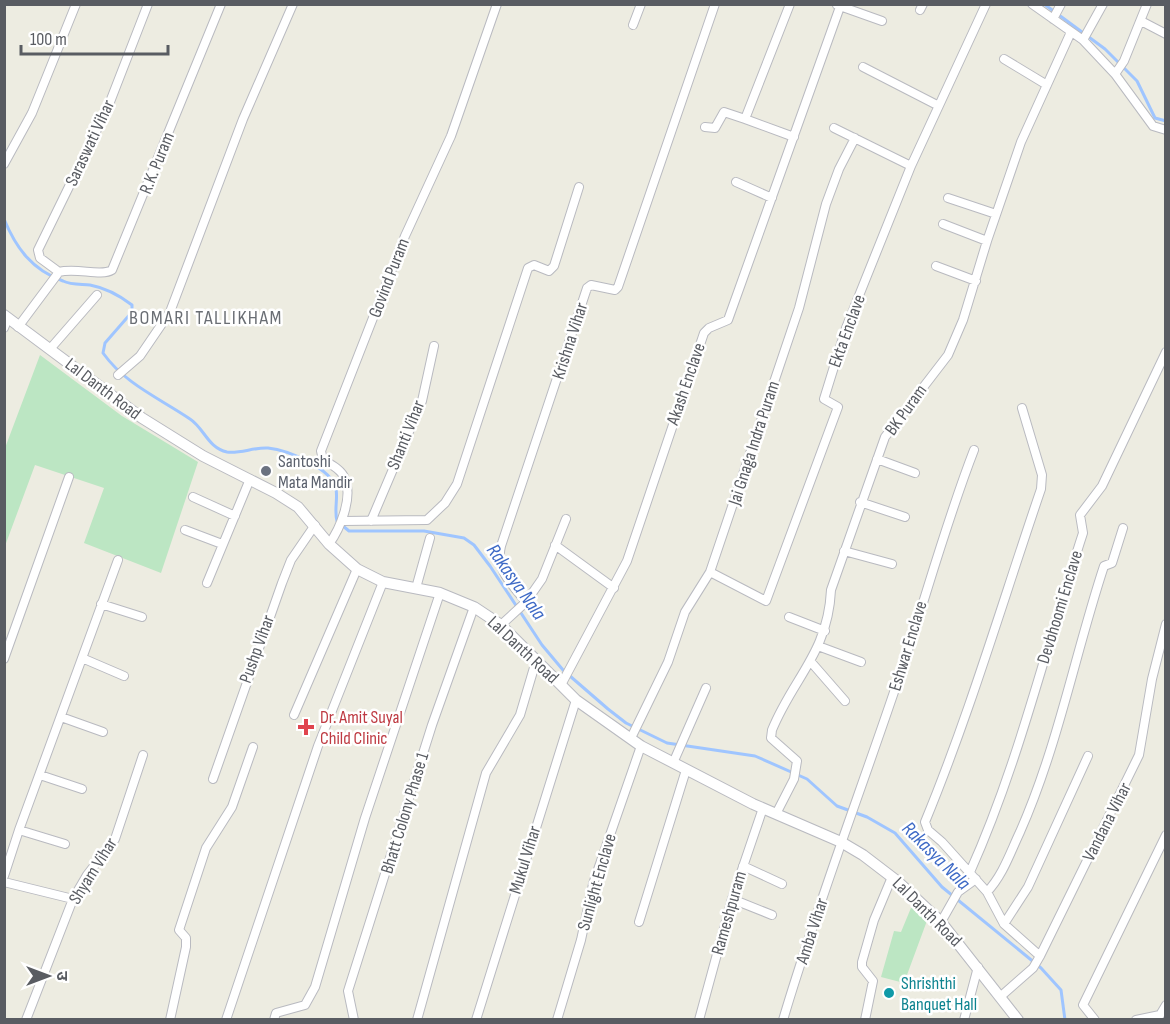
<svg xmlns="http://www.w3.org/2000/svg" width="1170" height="1024" font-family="'Sofia Sans Condensed','Noto Sans Devanagari',sans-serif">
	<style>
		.green { fill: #bce6c3 }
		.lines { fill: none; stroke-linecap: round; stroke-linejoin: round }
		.stream { stroke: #9fc5ff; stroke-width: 3 }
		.minor-casing { stroke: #b9bac0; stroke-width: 10 }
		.tertiary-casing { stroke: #b9bac0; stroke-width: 12 }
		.minor { stroke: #fff; stroke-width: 8 }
		.tertiary { stroke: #fff; stroke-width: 10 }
		.worship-dot { fill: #6b7280; stroke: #fff; stroke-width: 2 }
		.health-dot { fill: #e0444e; stroke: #fff; stroke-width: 2 }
		.culture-dot { fill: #0f9aa8; stroke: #fff; stroke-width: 2 }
		.labels { text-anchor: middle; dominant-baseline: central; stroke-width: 5; stroke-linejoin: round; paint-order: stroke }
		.street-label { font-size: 18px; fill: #595c62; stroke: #fff }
		.worship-label { font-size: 18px; fill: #5b616d; stroke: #fff; text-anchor: start }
		.health-label { font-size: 18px; fill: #be3a42; stroke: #fff; text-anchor: start }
		.culture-label { font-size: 18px; fill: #0d838f; stroke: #fff; text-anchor: start }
		.neighbourhood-label { font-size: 20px; letter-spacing: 1.5px; fill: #6a6e74; stroke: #fff }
		.water-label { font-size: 20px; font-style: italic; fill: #3e6ac6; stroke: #fff }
	</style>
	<rect width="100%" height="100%" fill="#edece1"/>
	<path class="green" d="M 40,355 L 122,416 L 198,462 L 161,573 L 84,543 L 104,488 L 35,465 L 5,546 L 5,448 Z
		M 913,903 L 928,918 L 904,983 L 881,977 L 894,931 L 901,932 Z"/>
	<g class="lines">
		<path class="stream" d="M 1044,4 L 1105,49 L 1137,81 L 1155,118 L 1166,121
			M 4,219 C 16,248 32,270 63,281 C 71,285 82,284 90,285 C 106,288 119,295 132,305 L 132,312 L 105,343 L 103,353 C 125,384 159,398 190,419 C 204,428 208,448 227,452 C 239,454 255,447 268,448 C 287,450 332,468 336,489 C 338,499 334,510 337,521 L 349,531 L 424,531 L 464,538 L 474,545 L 490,566 L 542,645 L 563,670 L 608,709 L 626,723 L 667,743 L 755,756 L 807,779 L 837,806 L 867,817 L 895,833 L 942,887 L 1041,968 L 1061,990 L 1065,1020"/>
		<defs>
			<path id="minor" d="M 790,4 L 745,119 L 794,137
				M 1032,4 L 1083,40 L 1115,74 L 1153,126 L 1166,130
				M 837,5 L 882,21
				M 920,10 L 923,4
				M 1053,19 L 1061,4
				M 1141,21 L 1166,34
				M 633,25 L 641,4
				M 1083,40 L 1103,4
				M 1004,59 L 1047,85
				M 863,67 L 937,105
				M 1115,74 L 1124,61 L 1147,4
				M 705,127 L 715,128 L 724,112 L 745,119
				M 834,128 L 911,166
				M 4,164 L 32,113 L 76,4
				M 736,182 L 772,198
				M 948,198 L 996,214
				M 943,224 L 987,241
				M 936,266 L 976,281
				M 59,272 C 76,267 101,277 112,270 L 221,4
				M 59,272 L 40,258 L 38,250 L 108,107 L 148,4
				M 18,327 L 59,272
				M 4,328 L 8,318
				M 50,349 L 97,295
				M 118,375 L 140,356 L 170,312 L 243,119 L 293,4
				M 1022,408 L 1042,475 L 1041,489 C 1003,600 970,713 925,822 L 928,830 L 942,842 L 987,892 L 1004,924 L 1040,956
				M 877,459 L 915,473
				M 193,497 L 235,516
				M 860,502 L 905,517
				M 343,521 L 427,520 L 445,503 L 457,484 L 528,268 L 534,265 L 549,271 L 554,266 L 579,187
				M 371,521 L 422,401 L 434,346
				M 185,530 L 222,544
				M 329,544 C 340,529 353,498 345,479 C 342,470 332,465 323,460 L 321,451 L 405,236 L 451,136 L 497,4
				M 555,545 L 614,588
				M 844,551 L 892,564
				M 710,572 L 766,601 L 838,407 L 824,399 L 846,328 L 911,166 L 986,4
				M 207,583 L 250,479
				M 416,588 L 430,538
				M 526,602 L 542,579 L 566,519
				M 101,604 L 142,617
				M 789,617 L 825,631
				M 501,625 L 526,602 C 512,584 495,570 501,546 L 587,288 L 591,285 L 615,290 L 618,287 L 715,4
				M 818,646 L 861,662
				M 82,658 L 124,676
				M 4,659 L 69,477
				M 811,662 L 845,701
				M 561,685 L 627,561 L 704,333 L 709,328 L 728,320 L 841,4
				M 294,715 L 357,569
				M 61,717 L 103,732
				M 631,738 L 668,662 L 685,612 L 710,572 L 799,308 L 826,204 L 839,169 L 855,138
				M 673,763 L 706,688
				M 40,775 L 82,789
				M 213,779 L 282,583 L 291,560 L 315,525
				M 776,814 L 794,779 L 797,761 L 771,738 L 772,730 C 793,678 828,653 831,590 L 885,437 L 948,355 L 963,320 L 987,241 L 1021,142 L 1071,32
				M 19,830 L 65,844
				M 743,866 L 782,884
				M 970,872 C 1019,763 1046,646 1083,533 L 1080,515 L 1102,486 L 1166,352
				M 4,876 L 19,830 L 118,560
				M 4,882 L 73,899
				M 987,892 C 1003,875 1010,853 1020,832 C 1058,746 1075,654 1104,566 L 1112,563 L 1123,528
				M 732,899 L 772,915
				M 639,922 L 686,770
				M 941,922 L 958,892 L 976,879
				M 1004,924 L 1028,887 L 1088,756
				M 1000,997 L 1033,968 L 1040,956 L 1139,755 L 1152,679 L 1166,624
				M 26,1020 L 73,899 L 87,875 L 115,839 L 143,755
				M 170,1020 L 186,947 L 186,938 L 179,930 L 206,848 L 232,807 L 253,747
				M 226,1020 L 318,746 L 383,582
				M 274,1020 L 276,1013 L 305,1005 L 315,987 L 365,818 L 440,593
				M 354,1020 L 348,991 L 432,725 L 474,607
				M 417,1020 L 486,773 L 520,715 L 536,661
				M 476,1020 L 576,700
				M 557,1020 L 581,940 L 593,884 L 641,746
				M 699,1020 L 732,899 L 763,808
				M 783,1020 C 816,909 857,801 894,692 C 922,612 943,530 974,450
				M 865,1020 L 873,981 L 862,967 L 862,962 L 874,920 L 892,877
				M 964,1020 L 978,967
				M 1095,1020 L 1083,1005 L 1166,835
				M 1136,1020 L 1160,1015 L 1166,1005"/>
			<path id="tertiary" d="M 4,315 L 142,418 L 203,456 L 276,493 L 298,507 L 329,544 L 357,569 L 383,582 L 440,593 L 474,607 L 501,625 L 576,700 L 641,746 L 753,804 L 841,842 L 863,855 L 897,881 L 941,922 L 1018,1020"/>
		</defs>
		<use href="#minor" class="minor-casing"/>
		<use href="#tertiary" class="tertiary-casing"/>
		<use href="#minor" class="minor"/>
		<use href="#tertiary" class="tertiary"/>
	</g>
	<circle class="worship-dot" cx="266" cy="471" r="6"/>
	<path class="health-dot" d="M303 718h6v6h6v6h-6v6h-6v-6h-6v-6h6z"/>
	<circle class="culture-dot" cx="889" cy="993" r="6"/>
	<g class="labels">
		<g class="street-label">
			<text transform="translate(90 143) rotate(-65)">Saraswati Vihar</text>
			<text transform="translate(157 163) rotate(-68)">R.K. Puram</text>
			<text transform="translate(389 278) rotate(-69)">Govind Puram</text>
			<text transform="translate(847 331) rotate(-70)">Ekta Enclave</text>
			<text transform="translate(570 341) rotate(-72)">Krishna Vihar</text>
			<text transform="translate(686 384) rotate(-71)">Akash Enclave</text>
			<text transform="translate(103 389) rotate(37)">Lal Danth Road</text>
			<text transform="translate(906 410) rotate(-54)">BK Puram</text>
			<text transform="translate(406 435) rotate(-68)">Shanti Vihar</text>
			<text transform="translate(754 443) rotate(-72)">Jai Gnaga Indra Puram</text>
			<text transform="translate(1060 607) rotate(-73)">Devbhoomi Enclave</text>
			<text transform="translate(908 646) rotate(-73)">Eshwar Enclave</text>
			<text transform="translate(257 649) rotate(-70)">Pushp Vihar</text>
			<text transform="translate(523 650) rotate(43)">Lal Danth Road</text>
			<text transform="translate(405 813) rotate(-73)">Bhatt Colony Phase 1</text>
			<text transform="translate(1107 822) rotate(-63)">Vandana Vihar</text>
			<text transform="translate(525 860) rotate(-73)">Mukul Vihar</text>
			<text transform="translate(93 871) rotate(-58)">Shyam Vihar</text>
			<text transform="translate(597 882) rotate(-74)">Sunlight Enclave</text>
			<text transform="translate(927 912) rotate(45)">Lal Danth Road</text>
			<text transform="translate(729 913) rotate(-74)">Rameshpuram</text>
			<text transform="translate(812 931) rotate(-72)">Amba Vihar</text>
		</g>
		<g class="worship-label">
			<text x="278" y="461">Santoshi<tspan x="278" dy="21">Mata Mandir</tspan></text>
		</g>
		<g class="health-label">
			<text x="320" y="717">Dr. Amit Suyal<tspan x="320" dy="21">Child Clinic</tspan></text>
		</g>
		<g class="culture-label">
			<text x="901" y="983">Shrishthi<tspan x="901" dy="21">Banquet Hall</tspan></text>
		</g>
		<g class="neighbourhood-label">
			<text x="206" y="318">BOMARI TALLIKHAM</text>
		</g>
		<g class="water-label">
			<text transform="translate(516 582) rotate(55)">Rakasya Nala</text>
			<text transform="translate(936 856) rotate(45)">Rakasya Nala</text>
		</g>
	</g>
	<rect width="1170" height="1024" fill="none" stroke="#595c62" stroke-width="12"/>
	<g transform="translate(48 976) rotate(90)" stroke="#ffffff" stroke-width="4.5" paint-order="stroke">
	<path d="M0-4.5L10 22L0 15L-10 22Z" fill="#595c62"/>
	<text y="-9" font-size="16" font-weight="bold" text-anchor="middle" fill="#595c62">उ</text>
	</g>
	<path d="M21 45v9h147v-9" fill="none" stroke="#595c62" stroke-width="3"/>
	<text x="30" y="45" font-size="18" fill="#595c62" stroke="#ffffff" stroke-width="4.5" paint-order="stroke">100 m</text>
</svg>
